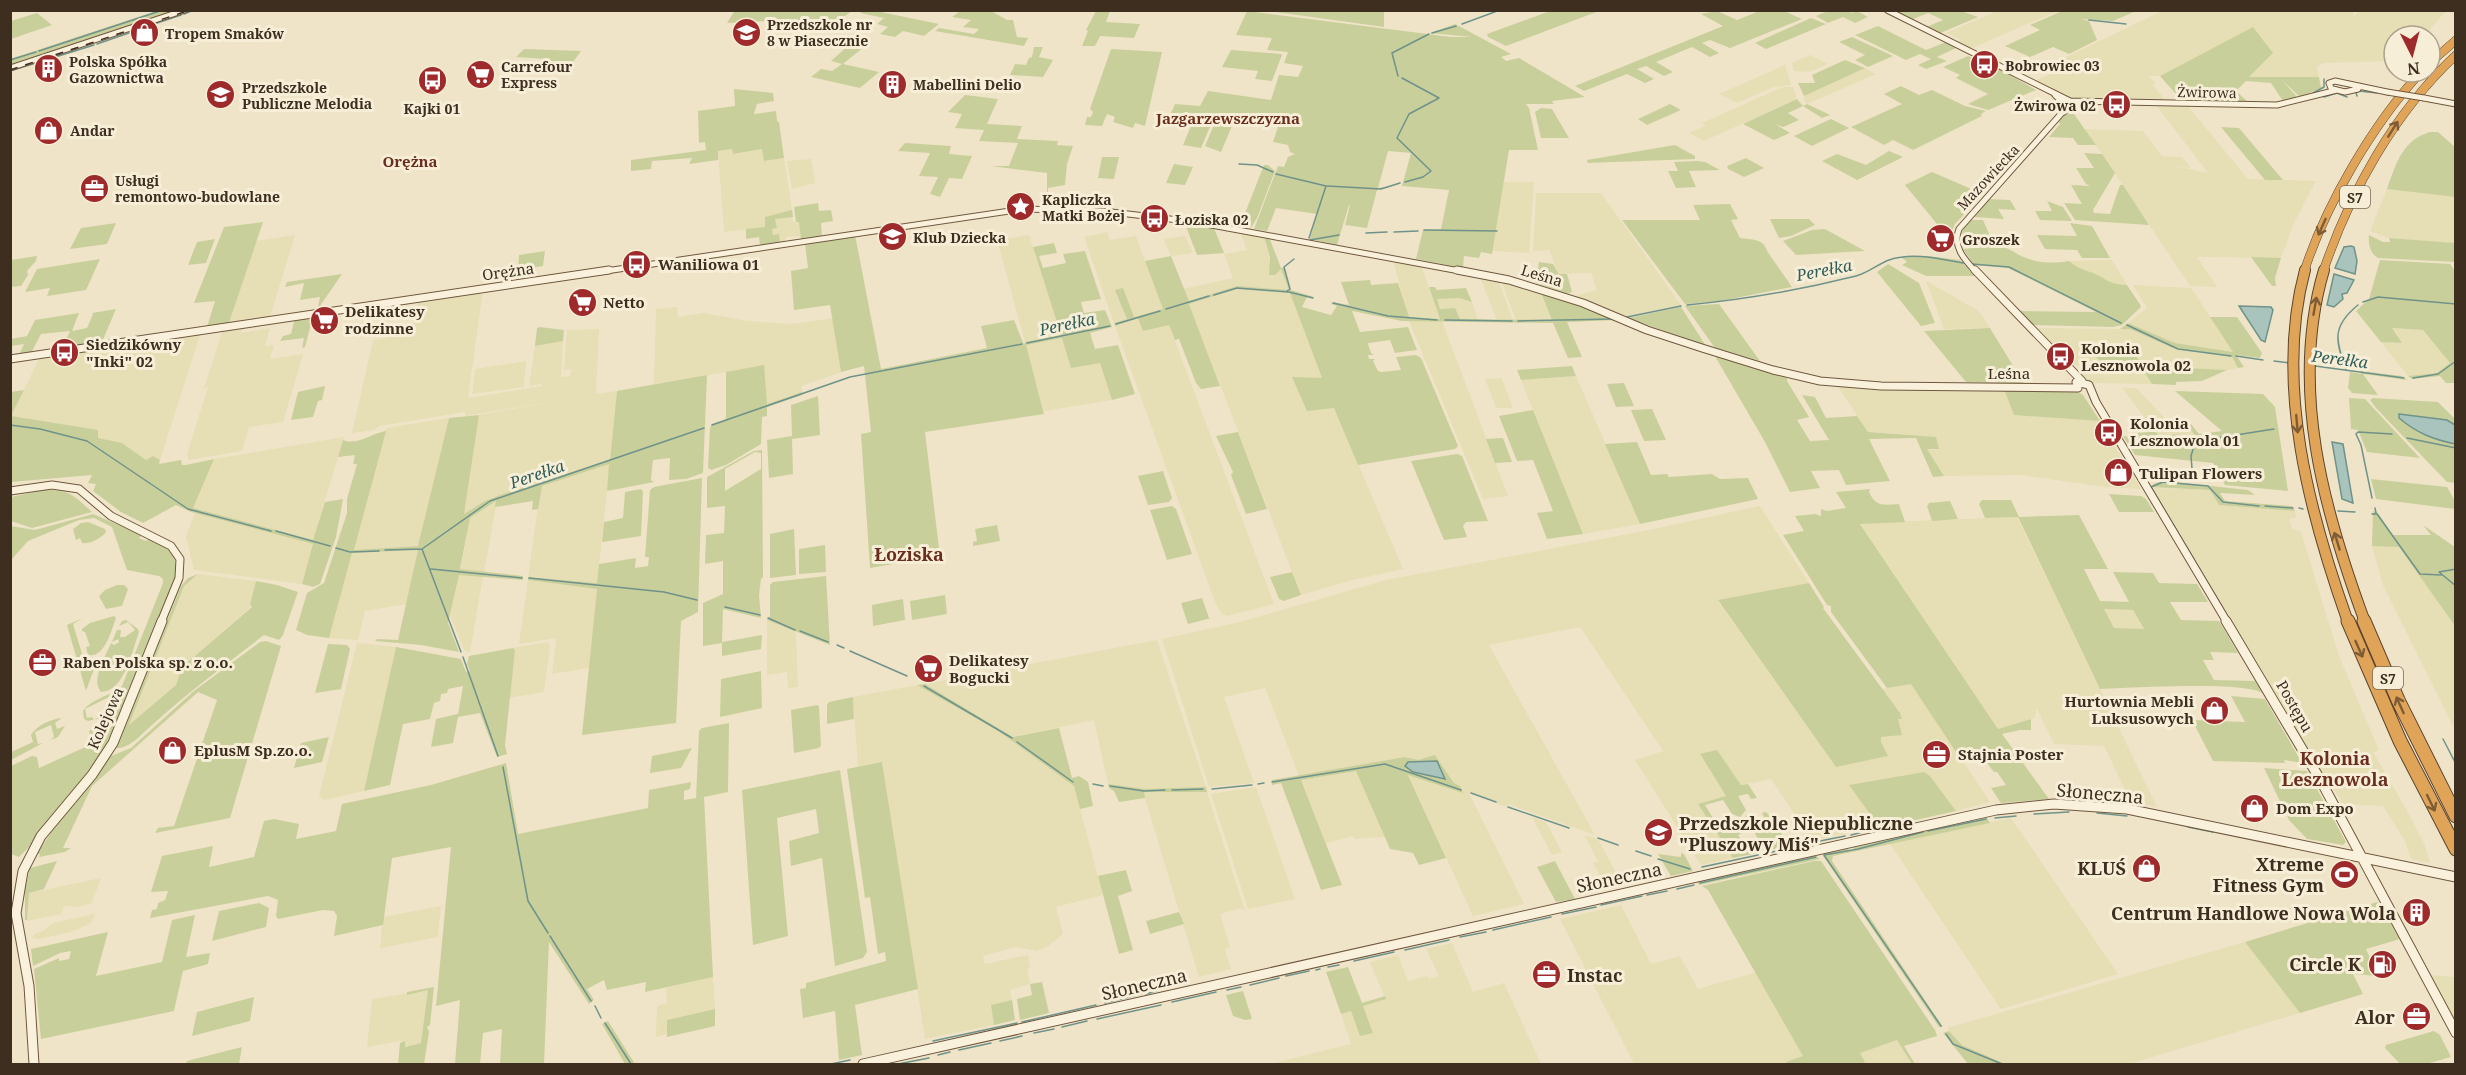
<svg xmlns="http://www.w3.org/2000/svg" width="2466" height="1075" font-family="'Noto Serif',serif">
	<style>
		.farmland { fill: #e6deb5 }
		.green { fill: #c9cf9b; fill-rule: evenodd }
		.water { fill: #a9c4bc; stroke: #6f938a; stroke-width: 1.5 }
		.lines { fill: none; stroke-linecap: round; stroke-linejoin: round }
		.stream { stroke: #6f938a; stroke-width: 1.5 }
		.secondary-far2-casing { stroke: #6f573f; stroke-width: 7 }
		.secondary-far1-casing { stroke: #6f573f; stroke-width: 9 }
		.secondary-casing { stroke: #6f573f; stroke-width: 11 }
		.highway-far2-casing { stroke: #5b4430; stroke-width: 9 }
		.highway-far1-casing { stroke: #5b4430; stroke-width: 12 }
		.highway-casing { stroke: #5b4430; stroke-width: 15 }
		.secondary-far2 { stroke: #faf1dc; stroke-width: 5 }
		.secondary-far1 { stroke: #faf1dc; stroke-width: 7 }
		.secondary { stroke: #faf1dc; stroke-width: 9 }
		.highway-far2 { stroke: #e0a458; stroke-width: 8 }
		.highway-far1 { stroke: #e0a458; stroke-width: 10 }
		.highway { stroke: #e0a458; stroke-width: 13 }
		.rail { stroke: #3d2e20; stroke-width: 1.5; stroke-dasharray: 8 8; stroke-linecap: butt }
		.secondary-bridge-casing { stroke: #6f573f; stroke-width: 7; stroke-linecap: butt }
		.secondary-bridge { stroke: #faf1dc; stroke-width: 5 }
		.oneway { stroke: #7e5d36 }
		.labels { text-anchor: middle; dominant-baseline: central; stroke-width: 6; stroke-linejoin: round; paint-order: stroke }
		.far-poi-label { font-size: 14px; font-weight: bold; fill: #3d2e20; stroke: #f7eed8; text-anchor: start }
		.far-street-label { font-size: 14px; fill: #3d2e20; stroke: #f7eed8 }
		.shield { fill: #f7eed8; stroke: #756857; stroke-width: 1.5 }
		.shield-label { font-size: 14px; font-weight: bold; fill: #3d2e20 }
		.far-quarter-label { font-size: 15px; font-weight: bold; fill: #6b2e1e; stroke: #f7eed8 }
		.poi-label { font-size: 15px; font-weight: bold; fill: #3d2e20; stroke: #f7eed8; text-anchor: start }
		.street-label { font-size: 15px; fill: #3d2e20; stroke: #f7eed8 }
		.water-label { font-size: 16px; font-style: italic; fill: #2f5d5a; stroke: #f7eed8 }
		.quarter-label { font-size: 18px; font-weight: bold; fill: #6b2e1e; stroke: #f7eed8 }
		.near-street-label { font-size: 18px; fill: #3d2e20; stroke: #f7eed8 }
		.near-poi-label { font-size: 18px; font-weight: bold; fill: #3d2e20; stroke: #f7eed8; text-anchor: end }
	</style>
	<rect width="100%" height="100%" fill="#f0e4c8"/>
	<path class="farmland" d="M 2352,10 L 2354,16 L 2359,11 L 2446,11 L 2424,36 L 2394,36 L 2394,61 L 2324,63 L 2317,67 L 2319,77 L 2249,77 L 2271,55 L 2253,27 L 2160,76 L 2149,76 L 2156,84 L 2153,85 L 2166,101 L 2080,101 L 2035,81 L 2064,67 L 2056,62 L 2162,11 Z
		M 1997,11 L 2057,11 L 1970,49 L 1956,43 L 1961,40 L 1946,33 Z
		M 1810,55 L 1828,64 L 1809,72 L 1794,71 L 1792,63 Z
		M 1785,65 L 1791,85 L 1774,87 L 1737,103 L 1719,94 Z
		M 1865,68 L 1876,74 L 1807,104 L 1804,100 L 1804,96 Z
		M 1783,87 L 1793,87 L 1797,99 L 1704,141 L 1689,133 L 1705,126 L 1702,123 Z
		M 2156,105 L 2187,105 L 2248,179 L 2316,181 L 2294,223 L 2281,258 L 2197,257 L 2217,287 L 2190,286 L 2085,129 L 2143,131 L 2162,156 L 2182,157 L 2191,168 L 2170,165 L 2208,173 Z
		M 733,149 L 733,154 L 763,149 L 765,161 L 784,158 L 792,210 L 766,217 L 765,227 L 724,232 L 718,151 Z
		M 811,159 L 815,183 L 792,189 L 787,161 Z
		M 1504,182 L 1534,182 L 1529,253 L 1492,251 Z
		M 2387,189 L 2455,197 L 2455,243 L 2389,238 L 2370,231 Z
		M 1536,193 L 1601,193 L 1681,305 L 1625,317 L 1575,296 L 1597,290 L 1591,273 L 1559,274 L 1549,250 L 1533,251 Z
		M 792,217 L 793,222 L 799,222 L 801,236 L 786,237 L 785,241 L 780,242 L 779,234 L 773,235 L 772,229 L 777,228 L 775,219 Z
		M 1107,232 L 1110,240 L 1136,236 L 1163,309 L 1134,317 L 1116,290 L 1127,319 L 1114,323 L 1084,237 Z
		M 1240,233 L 1264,236 L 1273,276 L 1281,268 L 1289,290 L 1237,286 L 1188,301 L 1183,289 L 1233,278 L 1224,254 L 1247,250 Z
		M 295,235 L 270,317 L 229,324 L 256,241 Z
		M 1029,235 L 1061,335 L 1025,342 L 997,240 Z
		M 1185,236 L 1193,253 L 1171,256 L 1164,239 Z
		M 1393,260 L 1421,265 L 1440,319 L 1408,317 Z
		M 2112,260 L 2127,285 L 2112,285 L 2092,273 L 2082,272 L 2069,261 Z
		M 1480,277 L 1498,280 L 1513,320 L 1497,320 Z
		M 1501,281 L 1540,290 L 1552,320 L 1516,320 Z
		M 1926,281 L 1979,311 L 1990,328 L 1944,329 Z
		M 2133,285 L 2191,288 L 2234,352 L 2175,343 L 2128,323 L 2147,308 Z
		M 1236,289 L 1290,293 L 1322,378 L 1307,411 L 1334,407 L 1403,569 L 1352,580 L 1301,595 L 1189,304 Z
		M 483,290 L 468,398 L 542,386 L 541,384 L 529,386 L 535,346 L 563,341 L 561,377 L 570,376 L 571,369 L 564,370 L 567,330 L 599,329 L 596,394 L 617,391 L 610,460 L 500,495 L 485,501 L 463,515 L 479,415 L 557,401 L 465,416 L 465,412 L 379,426 L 374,430 L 352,433 L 373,340 L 411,334 L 418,302 Z
		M 1459,298 L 1472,302 L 1478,320 L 1460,319 L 1452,308 L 1440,309 L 1437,299 Z
		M 677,307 L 678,317 L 703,313 L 748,321 L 791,324 L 834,318 L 841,372 L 802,386 L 802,392 L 766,404 L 763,366 L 654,384 L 656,309 Z
		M 1138,318 L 1169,325 L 1274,604 L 1227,616 L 1222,614 L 1215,602 L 1115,326 Z
		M 1409,321 L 1442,321 L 1508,496 L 1483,499 Z
		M 243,326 L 241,333 L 270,328 L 265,346 L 274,345 L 270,359 L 303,354 L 283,422 L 249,427 L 242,451 L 189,460 L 187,454 L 208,387 L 204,388 L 223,329 Z
		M 2033,328 L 2130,329 L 2173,348 L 2232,357 L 2238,368 L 2227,370 L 2113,365 L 2118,372 L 2145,373 L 2152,384 L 2092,383 L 2082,377 L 2083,372 L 2101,372 L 2097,364 L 2069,366 Z
		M 2391,328 L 2423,330 L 2450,363 L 2437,373 L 2408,376 L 2381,342 L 2402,343 Z
		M 201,332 L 160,460 L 153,456 L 146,460 L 122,443 L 97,438 L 98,431 L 11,416 L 40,357 Z
		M 1062,338 L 1100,363 L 1112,400 L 1044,411 L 1025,345 Z
		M 526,361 L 524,387 L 472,394 L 475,369 Z
		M 1576,376 L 1620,477 L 1640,524 L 1583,534 L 1521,380 Z
		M 1501,378 L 1504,384 L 1513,408 L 1496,408 L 1485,379 Z
		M 1837,385 L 1999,389 L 2005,392 L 2015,415 L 2100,421 L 2141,489 L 2106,487 L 2020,475 L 1944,476 L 1927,449 L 1937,450 L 1936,437 L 1868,432 Z
		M 2122,388 L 2136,388 L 2171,424 L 2187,425 L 2199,440 L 2192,443 L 2179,434 L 2159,436 Z
		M 449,418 L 419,546 L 354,550 L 386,428 Z
		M 344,437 L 313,540 L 192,508 L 214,459 Z
		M 610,463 L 597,583 L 528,577 L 541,486 Z
		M 2153,488 L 2210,490 L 2219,505 L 2295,511 L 2296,517 L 2289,519 L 2292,529 L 2301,532 L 2339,656 L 2379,750 L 2373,752 L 2405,807 L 2425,845 L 2430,863 L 2411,859 L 2405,841 L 2383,806 L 2341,804 L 2340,798 L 2323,774 Z
		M 497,501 L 484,572 L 461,569 L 470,518 Z
		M 1760,506 L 1809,583 L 1718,601 L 1836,767 L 1887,756 L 1881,742 L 1881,737 L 1898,719 L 1901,719 L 1899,711 L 1882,689 L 1911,683 L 1990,802 L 1956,811 L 1930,776 L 1924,772 L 1849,785 L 1879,827 L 1812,840 L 1771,779 L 1741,785 L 1700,755 L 1726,796 L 1698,804 L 1733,858 L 1701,865 L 1635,760 L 1663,751 L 1580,627 L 1489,645 L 1595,835 L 1524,810 L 1508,804 L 1507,807 L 1497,804 L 1496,801 L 1469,793 L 1524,904 L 1473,916 L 1408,774 L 1456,785 L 1435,755 L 1418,760 L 1405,757 L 1299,776 L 1265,688 L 1224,697 L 1254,783 L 1209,787 L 1162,639 L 1240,622 L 1386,580 L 1644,531 Z
		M 195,513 L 313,544 L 302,584 L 194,570 L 186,536 Z
		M 2017,517 L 2157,807 L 2131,802 L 2104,746 L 2054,744 L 2037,709 L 2034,718 L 1998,729 L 1860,523 Z
		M 2382,545 L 2399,547 L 2455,626 L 2455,730 L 2383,585 L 2372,546 Z
		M 418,550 L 407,604 L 365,611 L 358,640 L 329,638 L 352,553 Z
		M 198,574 L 256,581 L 250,603 L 252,606 L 182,667 L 176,685 L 129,726 L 184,585 Z
		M 459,575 L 483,576 L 470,653 L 464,650 L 450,615 Z
		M 528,580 L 597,589 L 589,668 L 552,674 L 556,638 L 519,644 Z
		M 2104,609 L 2133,610 L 2144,630 L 2114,628 Z
		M 767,620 L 796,632 L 798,687 L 788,688 L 787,672 L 767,675 Z
		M 1157,640 L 1206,787 L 1145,789 L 1108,784 L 1094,720 L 1013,737 L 925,684 Z
		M 548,642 L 550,647 L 544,692 L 509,698 L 515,650 L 513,648 Z
		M 357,643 L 396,647 L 364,791 L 324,800 L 319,796 Z
		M 917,685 L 997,730 L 1074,786 L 1103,895 L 1056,907 L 1063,934 L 1048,946 L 1037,951 L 1015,947 L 983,956 L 985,964 L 1028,955 L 1030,968 L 1027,969 L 1030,984 L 1010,990 L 1012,1000 L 991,1005 L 994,1025 L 925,1039 L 882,762 L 858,767 L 853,697 Z
		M 1356,770 L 1385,837 L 1354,839 L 1353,836 L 1326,843 L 1301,780 Z
		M 1256,787 L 1295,899 L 1248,909 L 1211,794 Z
		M 1143,792 L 1207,792 L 1245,911 L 1241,908 L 1220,914 L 1230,947 L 1225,949 L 1231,969 L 1199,977 Z
		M 1532,817 L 1546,822 L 1562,852 L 1552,855 Z
		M 2011,818 L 2118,974 L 2001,1009 L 1890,844 Z
		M 1584,835 L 1598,839 L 1619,878 L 1603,882 L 1593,863 L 1598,861 Z
		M 101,878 L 92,903 L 77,907 L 64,906 L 61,914 L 27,921 L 29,893 Z
		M 1621,905 L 1651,964 L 1680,956 L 1698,989 L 1757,972 L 1803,1056 L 1787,1062 L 1788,1064 L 1634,1064 L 1560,919 Z
		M 441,906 L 438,937 L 380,948 L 383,917 Z
		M 95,914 L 91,923 L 71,932 L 38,939 L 32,938 L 34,934 L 43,931 L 53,923 Z
		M 2245,942 L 2300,1013 L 2129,1064 L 2008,1064 L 1962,1045 L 1947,1028 Z
		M 1452,943 L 1473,992 L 1504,983 L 1541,1064 L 1270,1064 L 1351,1044 L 1341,1014 L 1385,998 L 1370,962 L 1398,955 L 1408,981 L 1428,976 L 1429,979 L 1439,976 L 1426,949 Z
		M 2431,975 L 2455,977 L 2455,1021 Z
		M 713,977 L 715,1009 L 667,1020 L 667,1034 L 656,1037 L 657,1006 L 667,1003 L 666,988 Z
		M 428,990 L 421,1043 L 404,1047 L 405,1042 L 400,1041 L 367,1047 L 372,999 Z
		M 1897,1040 L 1912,1064 L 1860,1064 L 1859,1053 Z"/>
	<path class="green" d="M 735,10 L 852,10 L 852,11 L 831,26 L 779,33 L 779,28 L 771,29 L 771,21 L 727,23 Z
		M 1553,10 L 1599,11 L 1506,46 L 1488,37 L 1487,34 Z
		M 1762,10 L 1784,11 L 1802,19 L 1730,48 L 1710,40 L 1702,43 L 1719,53 L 1710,57 L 1692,47 L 1656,62 L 1673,72 L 1664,76 L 1646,66 L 1637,69 L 1654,79 L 1645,83 L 1627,74 L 1584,91 L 1575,86 L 1723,26 L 1701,14 L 1717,11 L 1737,20 Z
		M 1848,10 L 1852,13 L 1857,11 L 1868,17 L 1855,23 L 1843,17 L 1828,23 L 1816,16 L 1828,11 Z
		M 1899,10 L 1961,11 L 1978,17 L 1938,34 L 1924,28 L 1943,20 L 1928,13 L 1911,20 L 1895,12 Z
		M 156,11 L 182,11 L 11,66 L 10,59 Z
		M 863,11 L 876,11 L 939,24 L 924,36 L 903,31 L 895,37 L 880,34 L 888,27 L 877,24 L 884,18 L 860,13 Z
		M 960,11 L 991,11 L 1007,20 L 1013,20 L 1017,37 L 1028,38 L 1024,46 L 935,31 L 939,28 L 974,34 L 979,29 L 963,27 L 971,20 L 952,17 Z
		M 1096,11 L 1110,11 L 1106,22 L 1140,24 L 1134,38 L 1100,36 L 1095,46 L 1082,46 L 1088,31 L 1086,30 Z
		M 1247,11 L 1451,37 L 1472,37 L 1430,33 L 1455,24 L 1511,54 L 1501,57 L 1506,61 L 1519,58 L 1585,97 L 1552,101 L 1554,104 L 1526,104 L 1529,108 L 1538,150 L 1509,150 L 1492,254 L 1481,252 L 1479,258 L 1464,256 L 1463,268 L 1416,259 L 1423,230 L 1441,229 L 1449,190 L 1402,186 L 1411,153 L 1388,151 L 1378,188 L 1400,184 L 1377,190 L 1367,228 L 1345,225 L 1350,205 L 1349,205 L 1337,245 L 1310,239 L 1317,214 L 1276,208 L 1267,231 L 1254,229 L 1278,166 L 1284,167 L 1288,157 L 1295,154 L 1290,152 L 1288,145 L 1273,142 L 1279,124 L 1262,122 L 1263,119 L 1215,115 L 1201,148 L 1183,145 L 1191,126 L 1166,124 L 1175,104 L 1200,106 L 1208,91 L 1271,100 L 1279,75 L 1298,77 L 1303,66 L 1284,63 L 1288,52 L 1267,50 L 1272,38 L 1236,35 Z
		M 1268,11 L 1384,11 L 1384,27 Z
		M 2062,11 L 2136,11 L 2113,21 L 2081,19 L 2089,21 L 2097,40 L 2069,54 L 2053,47 L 2030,57 L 2005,46 L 2040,30 L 2030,25 Z
		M 37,13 L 52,25 L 11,39 L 11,21 Z
		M 1811,18 L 1826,24 L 1766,49 L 1755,43 Z
		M 1878,26 L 1926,50 L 1946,42 L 1958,47 L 1937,57 L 1947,61 L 1926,69 L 1918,65 L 1931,59 L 1920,54 L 1906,60 L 1855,35 Z
		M 2253,27 L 2273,53 L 2249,77 L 2319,77 L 2321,88 L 2300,97 L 2282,80 L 2298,98 L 2283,101 L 2271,83 L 2246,81 L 2236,91 L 2248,102 L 2199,102 L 2192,93 L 2175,93 L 2160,76 Z
		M 1852,37 L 1893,56 L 1868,67 L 1855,60 L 1865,55 L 1839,42 Z
		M 857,38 L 871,41 L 843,64 L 879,72 L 860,88 L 811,77 L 821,69 L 832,71 L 842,64 L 831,61 Z
		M 1034,47 L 1043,47 L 1039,57 L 1053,60 L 1043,77 L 1010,75 L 1015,64 L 1026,65 L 1029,58 L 1032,57 Z
		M 524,49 L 581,51 L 566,72 L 537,72 L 546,59 L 516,57 Z
		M 1111,49 L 1162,52 L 1145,126 L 1135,123 L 1133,128 L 1113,122 L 1115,117 L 1107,114 L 1102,126 L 1085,125 L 1087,117 L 1091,117 L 1093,112 L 1090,109 Z
		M 1231,50 L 1281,54 L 1282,55 L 1272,81 L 1255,79 L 1258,71 L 1222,67 Z
		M 1968,56 L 1977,59 L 1981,66 L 1996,67 L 2036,90 L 1988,110 L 1968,104 L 1988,94 L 1956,78 L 1960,75 L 1943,67 Z
		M 1845,60 L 1865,68 L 1804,96 L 1798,83 L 1815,83 L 1812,75 Z
		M 1901,86 L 1919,95 L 1932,90 L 1965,106 L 1986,111 L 1981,114 L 1982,116 L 1913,150 L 1893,140 L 1884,145 L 1851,127 L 1902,104 L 1884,94 Z
		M 734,89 L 773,93 L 774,101 L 757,104 L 754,114 L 776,111 L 777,121 L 779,122 L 784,158 L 764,161 L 762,149 L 733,154 L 732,149 L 718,151 L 718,160 L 689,164 L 692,158 L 652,161 L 651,169 L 631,171 L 631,160 L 706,150 L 705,142 L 699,143 L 698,111 L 735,106 Z
		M 965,95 L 998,99 L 987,124 L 1022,126 L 1017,139 L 1058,141 L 1057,145 L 1073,146 L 1067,164 L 1065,185 L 1048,188 L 1047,207 L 1047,173 L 991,166 L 1009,166 L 1018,143 L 979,141 L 984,130 L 955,128 L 962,114 L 948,112 Z
		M 1797,99 L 1803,106 L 1807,104 L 1830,115 L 1822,118 L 1803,106 L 1788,113 L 1799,120 L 1783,127 L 1775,124 L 1790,133 L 1774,140 L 1743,124 Z
		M 1670,104 L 1681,110 L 1647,125 L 1638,119 Z
		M 1541,108 L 1552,109 L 1569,138 L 1541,138 L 1535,112 Z
		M 2071,108 L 2073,110 L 2071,114 L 2074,114 L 2096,145 L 2078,145 L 2073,138 L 2049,137 L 2060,124 L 2058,121 Z
		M 1217,118 L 1235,119 L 1221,152 L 1205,146 Z
		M 1831,119 L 1849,128 L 1812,146 L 1794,136 Z
		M 2221,127 L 2239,128 L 2283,180 L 2265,180 Z
		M 2430,132 L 2438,132 L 2455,147 L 2455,197 L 2387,189 C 2396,164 2402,140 2430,132 Z
		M 905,143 L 951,146 L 949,154 L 972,156 L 962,179 L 949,178 L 940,197 L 930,194 L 938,177 L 919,176 L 930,153 L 898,151 Z
		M 1675,145 L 1695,156 L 1695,159 L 1588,163 L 1587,160 Z
		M 1889,151 L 1903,157 L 1857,180 L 1822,161 L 1837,154 L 1866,165 Z
		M 2084,153 L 2102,154 L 2115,173 L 2093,210 L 2094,213 L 2110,214 L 2120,185 L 2123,185 L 2149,225 L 2075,220 L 2064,203 L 2082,204 L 2071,185 L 2090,186 L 2086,184 L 2076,168 L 2094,168 Z
		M 1102,157 L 1119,157 L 1114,179 L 1098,178 Z
		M 1746,158 L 1764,168 L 1744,177 L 1728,169 L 1727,166 Z
		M 1697,161 L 1705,162 L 1720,170 L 1689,171 L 1696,187 L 1676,188 L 1668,171 L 1678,171 L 1674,162 Z
		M 1174,164 L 1193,167 L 1185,185 L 1166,183 Z
		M 1264,165 L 1268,165 L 1275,171 L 1257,218 L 1251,228 L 1240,226 Z
		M 1932,172 L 1983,194 L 1955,224 L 1950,235 L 1946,235 L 1905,185 Z
		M 1988,199 L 2010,200 L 2016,210 L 1998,209 L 2004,219 L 1974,217 Z
		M 2047,201 L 2063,207 L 2072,221 L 2040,220 L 2035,211 L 2052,211 Z
		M 818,203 L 819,211 L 831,210 L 833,221 L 821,223 L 822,237 L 801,240 L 799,222 L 796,222 L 794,207 Z
		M 1730,204 L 1738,219 L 1731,220 L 1740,238 C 1751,240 1764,238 1767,251 L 1792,287 L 1720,301 L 1685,304 L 1622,220 L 1700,220 L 1693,205 Z
		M 792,210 L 793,217 L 775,219 L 777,228 L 772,229 L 773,235 L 779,234 L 780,242 L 760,245 L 759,237 L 746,239 L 746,229 L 765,227 L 765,217 Z
		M 1770,219 L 1809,219 L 1815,225 L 1791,236 L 1779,238 Z
		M 1970,220 L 1983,220 L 1990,236 L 1996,237 L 1999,244 L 1963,247 C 1958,237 1963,228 1970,220 Z
		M 263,222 L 229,323 L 207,327 L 215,301 L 194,303 L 224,227 Z
		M 116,223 L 107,244 L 70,249 L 81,228 Z
		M 2070,223 L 2092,226 L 2110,258 L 2082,258 L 2077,250 L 2045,249 L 2037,235 L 2077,236 Z
		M 1185,224 L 1214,228 L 1224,253 L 1197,255 Z
		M 1825,229 L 1865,251 L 1796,255 L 1783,241 L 1812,230 Z
		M 855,235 L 881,369 L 987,348 L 981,326 L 1014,320 L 1024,345 L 1025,342 L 1061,335 L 1033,247 L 1054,243 L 1057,253 L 1039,256 L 1043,268 L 1066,263 L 1063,254 L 1085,251 L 1101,299 L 1081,302 L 1084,313 L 1105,310 L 1112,327 L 1090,333 L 1095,349 L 1118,345 L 1135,394 L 1112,400 L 1100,363 L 1071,368 L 1062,338 L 1026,345 L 1044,414 L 925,432 L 940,556 L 870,568 L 861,434 L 871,432 L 864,366 L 841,372 L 830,305 L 794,310 L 791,271 L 808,268 L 805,243 Z
		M 2369,235 L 2383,242 L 2390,242 L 2389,238 L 2455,243 L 2455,262 L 2378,258 C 2370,253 2368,244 2369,235 Z
		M 1264,236 L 1269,237 L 1281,268 L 1284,268 L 1291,290 L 1314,297 L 1307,297 L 1302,307 L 1331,315 L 1337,306 L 1331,304 L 1333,302 L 1349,305 L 1341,282 L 1370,280 L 1371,285 L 1398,283 L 1409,317 L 1440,319 L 1429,287 L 1435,287 L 1437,290 L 1466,288 L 1472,302 L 1459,298 L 1437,299 L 1440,309 L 1455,308 L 1460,319 L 1552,320 L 1540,290 L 1620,320 L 1567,322 L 1582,357 L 1568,358 L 1553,323 L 1402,321 L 1352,311 L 1360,332 L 1408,327 L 1417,350 L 1395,353 L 1390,340 L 1369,343 L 1368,344 L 1371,353 L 1374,355 L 1368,355 L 1369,359 L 1375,359 L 1373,361 L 1378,371 L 1381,372 L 1401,370 L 1396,357 L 1416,355 L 1421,358 L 1458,446 L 1455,449 L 1358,465 L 1334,408 L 1307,411 L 1292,377 L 1322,378 L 1290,293 L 1236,289 L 1189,304 L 1220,386 L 1201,389 L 1196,383 L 1179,339 L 1175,340 L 1169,325 L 1143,331 L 1138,318 L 1115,326 L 1114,323 L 1127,319 L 1115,290 L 1123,288 L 1134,317 L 1163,309 L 1145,261 L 1171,256 L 1189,301 L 1237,286 L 1289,290 L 1281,269 L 1275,275 L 1269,275 L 1270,258 Z
		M 215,239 L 206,263 L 188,265 L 197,242 Z
		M 1995,246 C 2006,246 2012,251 2021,256 C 2036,263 2053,264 2069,261 C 2077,268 2082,269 2090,272 C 2108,278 2105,284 2127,285 L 2141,306 L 2140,308 L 2122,325 L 2113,327 L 2031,325 L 2017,311 L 2096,312 L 2008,268 L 1974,265 L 1963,249 Z
		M 545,251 L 543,266 L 518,270 L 519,255 Z
		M 37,256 L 36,261 L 27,271 L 28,275 L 21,286 L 11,287 L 11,260 Z
		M 1928,256 L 1960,260 L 1975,276 L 1926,276 L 1902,265 L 1907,262 L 1901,257 Z
		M 2251,257 L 2281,258 L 2275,278 L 2276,286 L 2272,286 Z
		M 100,259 L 86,290 L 47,296 L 50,288 L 25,292 L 37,269 Z
		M 2380,260 L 2450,264 L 2455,271 L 2455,383 L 2446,383 L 2440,376 L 2412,379 L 2408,376 L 2437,373 L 2450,363 L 2423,330 L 2392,328 L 2402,343 L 2381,342 L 2356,311 L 2369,299 Z
		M 1539,262 L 1553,264 L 1559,274 L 1567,274 L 1572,292 L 1566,294 L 1536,283 Z
		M 1888,264 L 1919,283 L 1935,323 L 1921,326 L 1877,272 Z
		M 342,274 L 320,306 L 318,307 L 320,297 L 300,300 L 304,283 L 285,287 L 287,282 Z
		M 1719,304 L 1760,361 L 1715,348 L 1685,306 Z
		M 1681,307 L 1706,346 L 1628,318 Z
		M 116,309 L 102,342 L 63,347 L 70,331 L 41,334 L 31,353 L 19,355 L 24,344 L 11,346 L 11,339 L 27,336 L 35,320 L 79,313 L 72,331 L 87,328 L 93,314 L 92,313 Z
		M 313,316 L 305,347 L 302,348 L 304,338 L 280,341 L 283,336 L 291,334 L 295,318 Z
		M 2210,317 L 2237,317 L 2262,353 L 2260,358 L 2236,355 L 2244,367 L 2238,368 L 2232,357 L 2173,348 L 2130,329 L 2120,329 L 2128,323 L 2175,343 L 2233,352 Z
		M 540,327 L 564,330 L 563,341 L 535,346 L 537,328 Z
		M 1990,328 L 2024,384 L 1966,382 L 1924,331 Z
		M 2087,348 L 2130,348 L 2143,366 L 2227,370 L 2202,381 L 2176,382 L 2176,385 L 2152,384 L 2145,373 L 2118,372 L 2113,365 L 2104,365 Z
		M 1717,355 L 1787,378 L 1787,381 L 1809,417 L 1797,420 L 1810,441 L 1829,440 L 1802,395 L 1815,397 L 1826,418 L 1857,416 L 1868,432 L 1936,437 L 1939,449 L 1927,449 L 1944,476 L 1933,477 L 1916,438 L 1869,439 L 1890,481 L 1846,485 L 1839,470 L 1811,471 L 1820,488 L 1790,492 L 1765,442 L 1716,358 Z
		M 764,365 L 767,404 L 802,392 L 802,395 L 767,407 L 767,416 L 762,417 L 761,444 L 726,465 L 711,470 L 708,468 L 710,428 L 712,424 L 726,419 L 726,372 Z
		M 1572,366 L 1576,376 L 1521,380 L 1517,370 Z
		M 2360,371 L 2402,376 L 2407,380 L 2363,374 L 2378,395 L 2352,393 L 2348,388 L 2350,372 L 2361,374 Z
		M 707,375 L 703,473 L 686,479 L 669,480 L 670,458 L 653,460 L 651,480 L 654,482 L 607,491 L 609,464 L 542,486 L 538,509 L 532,510 L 533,501 L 495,507 L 496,501 L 470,518 L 460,569 L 523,576 L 523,580 L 459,575 L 448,623 L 459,652 L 421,645 L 375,641 L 377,639 L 398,640 L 418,550 L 352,553 L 329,638 L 307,635 L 296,630 L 307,593 L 324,583 L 347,513 L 347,499 L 357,464 L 353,464 L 355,455 L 338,457 L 343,440 C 357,446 372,433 386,431 L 354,550 L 418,546 L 449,418 L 479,415 L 464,514 L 485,501 L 500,495 L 610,460 L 617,391 Z
		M 1624,383 L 1634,406 L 1616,407 L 1607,384 Z
		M 325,386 L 322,400 L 318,401 L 313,417 L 291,420 L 298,392 Z
		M 1999,389 L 2074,390 L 2083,395 L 2100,421 L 2014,415 L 2005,392 Z
		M 24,390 L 11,416 L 98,430 L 98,438 L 122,443 L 146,460 L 153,456 L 160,460 L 159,464 L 181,460 L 182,465 L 186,465 L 214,459 L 193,508 L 313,540 L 325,502 L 343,499 L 336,537 L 320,584 L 313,587 L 302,584 L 313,544 L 191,512 L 176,505 L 143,523 L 121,512 L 93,491 L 96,484 L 88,483 L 92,475 L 11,482 L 11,392 Z
		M 2175,391 L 2263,394 L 2275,407 L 2288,491 L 2225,485 L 2213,463 L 2135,455 L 2123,436 L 2138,437 L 2137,433 L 2149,432 L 2140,429 L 2135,421 L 2130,421 L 2131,418 L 2145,418 L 2159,436 L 2179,434 L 2192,443 L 2199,440 L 2187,425 L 2191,424 L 2199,434 L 2222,431 Z
		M 818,396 L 820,435 L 792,439 L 793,474 L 769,478 L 767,440 L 792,436 L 791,405 Z
		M 2349,398 L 2365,399 L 2420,458 L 2367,452 L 2358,430 L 2351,429 Z
		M 2373,398 L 2438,402 L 2455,419 L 2455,483 L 2447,482 L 2376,408 L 2370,400 Z
		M 1652,409 L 1666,440 L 1644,441 L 1631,410 Z
		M 1533,410 L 1583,534 L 1547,539 L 1537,513 L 1553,511 L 1533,460 L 1517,461 L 1499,416 Z
		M 1238,432 L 1267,509 L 1246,514 L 1231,475 L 1233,472 L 1216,436 Z
		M 1503,438 L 1512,462 L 1495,463 L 1486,439 Z
		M 1637,442 L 1651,475 L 1667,474 L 1669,477 L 1712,474 L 1720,479 L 1748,478 L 1758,499 L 1640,524 L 1605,444 Z
		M 762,450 L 763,577 L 761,579 L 759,595 L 761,618 L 723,609 L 722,642 L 762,635 L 761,649 L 722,656 L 722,643 L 703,646 L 703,603 L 723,594 L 723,561 L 705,564 L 706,535 L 724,533 L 725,506 L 707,508 L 707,477 L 754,451 ZM 755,452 L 761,453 L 761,469 L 725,491 L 725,469 Z
		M 1457,454 L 1462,456 L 1488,521 L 1466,522 L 1463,526 L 1467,537 L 1444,540 L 1411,461 Z
		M 1163,471 L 1172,498 L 1169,502 L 1148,505 L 1138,476 Z
		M 702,478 L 698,612 L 681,621 L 676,723 L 582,735 L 597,589 L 528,580 L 528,577 L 597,583 L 599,564 L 636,558 L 635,568 L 648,566 L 649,557 L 645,557 L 650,490 L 654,487 Z
		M 2371,479 L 2447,487 L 2455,501 L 2455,509 L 2376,499 Z
		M 2165,481 L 2248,490 L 2255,495 L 2220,493 L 2225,501 L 2292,506 L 2295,511 L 2219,505 L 2210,490 L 2150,487 L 2155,483 Z
		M 641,489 L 643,491 L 641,536 L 602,542 L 604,522 L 623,518 L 625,492 Z
		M 1870,489 L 1869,492 C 1876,507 1883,505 1899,504 L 1905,522 L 1860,524 L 1998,729 L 2031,719 L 2031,730 L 2020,730 L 2002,734 L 2049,799 L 2001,803 L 1991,788 L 2006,785 L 1997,772 L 1994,772 L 1976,749 L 1956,752 L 1911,684 L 1887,688 L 1831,612 L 1831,606 L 1827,605 L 1783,535 L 1804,531 L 1795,516 L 1815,514 L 1821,516 L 1821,509 L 1827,511 L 1846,508 L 1836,492 Z
		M 43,490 C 69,489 74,495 92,512 L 32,528 L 11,521 L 11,497 Z
		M 2109,494 L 2141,496 L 2146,499 L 2154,512 L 2119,512 Z
		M 1982,500 L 2011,500 L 2019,517 L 2079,515 L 2108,569 L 2084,569 L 2100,601 L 2129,602 L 2113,572 L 2153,573 L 2159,583 L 2197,584 L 2208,602 L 2170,602 L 2181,620 L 2219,621 L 2238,653 L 2210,652 L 2214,660 L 2203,660 L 2214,680 L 2255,681 L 2262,693 C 2244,681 2128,688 2100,689 L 2018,517 L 1985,518 L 1979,504 ZM 2104,609 L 2133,610 L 2144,629 L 2114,628 Z
		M 1950,501 L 1958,519 L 1932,521 L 1927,506 L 1929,503 Z
		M 1172,506 L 1176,509 L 1192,554 L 1167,560 L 1150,510 Z
		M 2373,511 L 2378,513 L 2393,535 L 2431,535 L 2423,525 L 2455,547 L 2455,626 L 2399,547 L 2372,546 Z
		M 93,514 L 142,535 L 139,538 L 146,541 L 149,538 C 169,547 180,556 175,578 L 114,734 L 98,762 L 32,844 L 19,857 L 11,854 L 11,766 L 32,756 L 37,757 L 39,768 L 92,744 L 89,731 L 98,724 L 102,724 L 95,728 L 92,738 L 95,739 L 95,742 C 105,741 109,730 112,721 L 108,720 L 110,715 L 115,713 L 117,710 L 113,708 L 118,705 L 115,694 L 85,709 L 87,718 L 92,717 L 94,720 L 105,713 L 101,718 L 88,721 L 84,719 L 83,711 C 92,698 111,696 122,686 L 163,583 L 163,579 L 159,576 L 127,570 L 112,527 L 94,518 L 79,520 L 28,541 L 11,560 L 11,526 L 35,530 Z
		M 88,522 L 105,529 L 106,532 C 102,538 88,545 82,543 L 80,538 L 76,540 L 73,529 L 81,523 Z
		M 997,525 L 1000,541 L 973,546 L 973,542 L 977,541 L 975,529 Z
		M 794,529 L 796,575 L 770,578 L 770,534 Z
		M 825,545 L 826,572 L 799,574 L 799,549 Z
		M 1292,572 L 1301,595 L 1284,601 L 1279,599 L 1270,577 Z
		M 198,574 L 184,586 L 129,725 L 176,685 L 182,667 L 252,607 L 250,604 L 256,581 L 277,585 L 298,592 L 283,635 L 279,640 L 264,635 C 225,665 187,693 151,726 C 141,734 130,749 116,748 L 181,586 L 188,578 Z
		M 826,576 L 830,645 L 767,620 L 770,616 L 770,585 L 773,582 Z
		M 1809,583 L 1824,607 L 1823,608 L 1900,713 L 1902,719 L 1898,719 L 1902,735 L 1881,737 L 1881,742 L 1888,756 L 1836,767 L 1718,600 Z
		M 117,585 L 124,585 L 128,589 L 122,606 L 106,609 L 99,596 L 105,590 Z
		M 945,595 L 947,614 L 912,620 L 910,601 Z
		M 1202,598 L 1209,618 L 1211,618 L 1188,624 L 1181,603 Z
		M 903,599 L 905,620 L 873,626 L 872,605 Z
		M 114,616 L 116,618 C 111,631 105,658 88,655 L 86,647 L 90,646 L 85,632 L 82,631 L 82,629 L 90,623 Z
		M 83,618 L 73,624 L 83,657 L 97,661 L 86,691 L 67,625 Z
		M 126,620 L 138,629 L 139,632 C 132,651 125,691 101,692 C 90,680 106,656 111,643 L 114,645 L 119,642 L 118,639 L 112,642 L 117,630 L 121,630 L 120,637 L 125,637 L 135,630 L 128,622 L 119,626 L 122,621 Z
		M 266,641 L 281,646 L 230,818 L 155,833 L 158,828 L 174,826 L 217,700 L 198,692 L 92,786 L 63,848 L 71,848 L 65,852 L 39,857 L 40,854 L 37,854 L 59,820 L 92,783 L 111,756 L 131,748 L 194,691 L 260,642 Z
		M 328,644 L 347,645 L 350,649 L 341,689 L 315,693 Z
		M 396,647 L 461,659 L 466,672 L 470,671 L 467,664 L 469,656 L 513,648 L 515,650 L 505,745 L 507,754 L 497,757 L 480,713 L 458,717 L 453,743 L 431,747 L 436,719 L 458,714 L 463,686 L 448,689 L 447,693 L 441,694 L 440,701 L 434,703 L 430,719 L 403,724 L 390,785 L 364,791 Z
		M 761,671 L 762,708 L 720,717 L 721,679 Z
		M 925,684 L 1013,737 L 1059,728 L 1072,778 L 1079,776 L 1088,782 L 1093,806 L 1080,809 L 1074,786 L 997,730 L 917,685 Z
		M 2231,696 L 2265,699 L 2302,763 L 2284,760 L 2285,763 L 2213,761 L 2192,720 L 2245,722 Z
		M 853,697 L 854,719 L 827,724 L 827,705 L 829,702 Z
		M 817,705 L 819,706 L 821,746 L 819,748 L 794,753 L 791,710 Z
		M 62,718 L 55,723 L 57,729 L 65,726 L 58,737 L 50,740 L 54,737 L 51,725 L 35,732 L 38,744 L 43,743 L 11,760 L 11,752 L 33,742 L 31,735 C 37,725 51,719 62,718 Z
		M 729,723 L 728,792 L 704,797 L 713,977 L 645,992 L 646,982 L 607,990 L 604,980 L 587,989 L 594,1000 L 589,1004 L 549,942 L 544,1064 L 500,1064 L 502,1029 L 483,1033 L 480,1064 L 455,1064 L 460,1000 L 436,1006 L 451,847 L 392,858 L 383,925 L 334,936 L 337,916 L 334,911 L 323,910 L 278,919 L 276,916 L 278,900 L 268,896 L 150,918 L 152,910 L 157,909 L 158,903 L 165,900 L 168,891 L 151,892 L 162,856 L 213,846 L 209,867 L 254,857 L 264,821 L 274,819 L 299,824 L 296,839 L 336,831 L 342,804 L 431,785 L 506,763 L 518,834 L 648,808 L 649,790 L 691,782 L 690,789 L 684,791 L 684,800 L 696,798 L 699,731 L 702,728 Z
		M 329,737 L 322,762 L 294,768 L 301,743 Z
		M 692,748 L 681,768 L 650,773 L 652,756 Z
		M 1717,750 L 1741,785 L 1748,784 L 1757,798 L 1751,799 L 1748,794 L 1738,796 L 1746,810 L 1740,817 L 1732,814 L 1723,800 L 1705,805 L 1716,823 L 1719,823 L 1724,830 L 1734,828 L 1729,820 L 1735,819 L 1744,832 L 1738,835 L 1748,849 L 1754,848 L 1757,853 L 1733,858 L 1698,804 L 1726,796 L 1700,754 Z
		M 1435,755 L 1454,783 L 1460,786 L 1463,793 L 1408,775 L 1446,858 L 1419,865 L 1413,853 L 1390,849 L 1356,771 L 1301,780 L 1342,885 L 1321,890 L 1281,783 L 1272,785 L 1272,780 L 1405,757 L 1418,760 Z
		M 882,762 L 918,989 L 855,1005 L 862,1055 L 839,1060 L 835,1011 L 803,1018 L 800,989 L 806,988 L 806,983 L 886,961 L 885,952 L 878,954 L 870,897 L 865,898 L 847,769 Z
		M 2264,768 L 2307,771 L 2346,842 L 2343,845 L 2307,839 L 2289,820 Z
		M 840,770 L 867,952 L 863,958 L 835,966 L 822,858 L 791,866 L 789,841 L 819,833 L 816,809 L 777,818 L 788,936 L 753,945 L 742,790 Z
		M 1924,772 L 1930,776 L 1956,811 L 1880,828 L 1849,785 Z
		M 1108,784 L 1145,789 L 1206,787 L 1207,792 L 1144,792 L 1145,798 L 1119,802 L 1114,791 L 1109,788 Z
		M 1766,812 L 1768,814 L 1789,845 L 1767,851 L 1744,818 L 1748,814 L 1755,823 L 1766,821 L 1762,813 Z
		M 1987,818 L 1990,823 L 1833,856 L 1832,861 L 1943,1027 L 1939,1027 L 1823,856 L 1825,853 L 1847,848 L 1850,851 L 1855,850 L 1853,847 Z
		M 1681,853 L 1684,854 L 1693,871 L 1671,876 L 1658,854 L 1681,857 Z
		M 1813,855 L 1820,859 L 1699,885 L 1697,881 Z
		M 57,861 L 44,889 L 29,893 L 27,920 L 25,920 L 25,888 L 30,868 Z
		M 1555,861 L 1575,899 L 1556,902 L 1537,867 Z
		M 1814,861 L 1821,861 L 1935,1030 L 1937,1036 L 1904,1046 L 1915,1064 L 1912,1064 L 1897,1040 L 1860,1053 L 1865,1062 L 1860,1064 L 1788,1064 L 1786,1062 L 1803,1056 L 1708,890 L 1702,886 Z
		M 1126,870 L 1132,891 L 1118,896 L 1133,950 L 1119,954 L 1098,876 Z
		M 2377,902 L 2381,905 L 2400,939 L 2366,949 L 2378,976 L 2353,974 L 2363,994 L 2300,1013 L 2245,942 Z
		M 259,903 L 269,908 L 266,927 L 212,941 L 219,911 Z
		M 1179,912 L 1184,924 L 1150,934 L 1146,921 Z
		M 195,915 L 186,957 L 210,953 L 208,964 L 183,971 L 174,1011 L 41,1039 L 34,969 L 59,958 L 59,961 L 69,959 L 71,951 L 60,953 L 33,966 L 31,949 L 108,932 L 96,976 L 162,962 L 172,920 Z
		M 1348,967 L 1362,1003 L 1385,996 L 1386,999 L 1363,1006 L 1373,1033 L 1360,1036 L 1351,1011 L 1341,1014 L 1326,972 Z
		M 1042,982 L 1049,1013 L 1020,1020 L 1017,999 L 1032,995 L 1030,984 Z
		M 434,987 L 430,1025 L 427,1027 L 429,1032 L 424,1064 L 398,1064 L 400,1043 L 405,1041 L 405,1047 L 421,1043 L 428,990 L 407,995 L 407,992 Z
		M 1243,991 L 1252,1019 L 1245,1020 L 1233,1016 L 1226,995 Z
		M 254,997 L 250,1021 L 192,1036 L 197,1012 Z
		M 1012,1000 L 1015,1020 L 994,1025 L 991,1005 Z
		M 715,1009 L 715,1026 L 667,1037 L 667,1020 Z
		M 608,1021 L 635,1064 L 625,1064 L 602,1024 Z
		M 1949,1031 L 1962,1045 L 2006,1064 L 1968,1064 L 1943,1033 Z
		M 2434,1031 L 2440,1035 L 2451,1057 L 2426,1064 L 2400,1064 L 2385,1048 L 2386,1045 Z
		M 242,1047 L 239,1064 L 186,1064 L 187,1061 Z"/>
	<path class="water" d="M 2351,246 L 2354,247 L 2357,261 L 2355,274 L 2335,268 L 2344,247 Z
		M 2334,274 L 2354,280 L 2347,293 L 2342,294 L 2343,299 L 2334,307 L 2327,305 Z
		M 2239,306 L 2271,307 L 2273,310 L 2265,342 L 2261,340 Z
		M 2399,414 L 2447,420 L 2455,425 L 2455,444 C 2432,439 2417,433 2399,418 Z
		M 2332,442 L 2343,444 L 2353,503 L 2342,499 Z
		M 1437,761 L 1445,779 L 1413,772 L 1405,766 L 1408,762 Z"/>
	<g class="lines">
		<path class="stream" d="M 184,14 L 194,10
			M 2089,20 L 2126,24
			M 154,24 L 181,15
			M 1462,24 L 1500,10
			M 1432,33 L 1456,26
			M 97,44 L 152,25
			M 39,51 L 163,10
			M 10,60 L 36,52
			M 10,71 L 94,45
			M 1398,76 L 1392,53 L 1429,34
			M 1402,78 L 1439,98 L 1409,114 L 1397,138 L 1431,171 L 1423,177 L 1405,182
			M 2313,93 L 2324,87 L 2324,79
			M 2357,96 L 2356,93 L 2359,91 L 2377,93
			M 2324,97 L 2337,93 L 2347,97
			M 1239,164 L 1257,165 L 1273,172
			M 1276,174 L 1326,186 L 1309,238
			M 1327,186 L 1381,189 L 1400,183
			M 1424,230 L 1497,231
			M 1394,232 L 1418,231
			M 1366,233 L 1387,232
			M 1310,240 L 1339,235
			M 1972,264 L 2009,267 L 2121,323
			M 1287,291 L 1290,289 L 1284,267 L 1294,259
			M 1214,295 L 1237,288 L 1289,292 L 1313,298
			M 2363,302 L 2378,297 L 2456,304
			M 1333,303 L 1388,316 L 1437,320
			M 1687,305 C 1740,300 1804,289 1856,276 C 1868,273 1878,264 1889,260 C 1913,252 1940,259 1963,263
			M 1166,309 L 1209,296
			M 1627,317 L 1681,306
			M 1445,320 L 1512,321
			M 1518,321 L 1613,319
			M 1116,324 L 1160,311
			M 2127,325 L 2178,349 L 2231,356
			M 1027,343 L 1110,326
			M 2236,356 L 2263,360
			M 2274,361 L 2290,363
			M 2315,366 L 2404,378
			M 2346,369 C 2335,340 2332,326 2358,305
			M 2413,378 L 2438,374 L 2456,361
			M 10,425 L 40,429 L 87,441 L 188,509 L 271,531
			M 712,425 L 850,377 L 1022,344
			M 2407,438 L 2456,448
			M 2204,440 L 2274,429
			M 2193,481 L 2191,456 L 2195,443 L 2200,441
			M 2372,498 L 2361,445 L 2356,434 L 2358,432 L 2392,434
			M 2259,506 L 2223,502 L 2208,486 L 2163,482 L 2151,487 L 2305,746
			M 2265,506 L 2293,508
			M 2299,508 L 2303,509
			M 2375,508 L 2376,513
			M 2338,511 L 2355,512
			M 2372,514 L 2377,514 L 2420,574 L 2441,575
			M 276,531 L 330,546
			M 336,548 L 350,552 L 379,551
			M 422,549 L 461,652
			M 385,550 L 422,549 L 490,501 L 704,428
			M 431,569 L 522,578
			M 2456,569 L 2439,572 L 2456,586
			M 529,578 L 664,592 L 697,600
			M 725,607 L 760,615
			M 768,618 L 795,630
			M 800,631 L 828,642
			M 837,645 L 844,648
			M 850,651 L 907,676
			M 463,657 L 498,756
			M 924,686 L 1012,738
			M 2443,739 L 2456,764
			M 1017,742 L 1073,782
			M 503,767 L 528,901 L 548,933
			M 1272,782 L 1385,764 L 1461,790
			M 1093,784 L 1103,786
			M 1258,784 L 1264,783
			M 1110,786 L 1144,791 L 1165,790
			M 1212,789 L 1252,785
			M 1172,790 L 1203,789
			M 1471,793 L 1496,802
			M 1508,807 L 1569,828
			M 2097,813 L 2127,816
			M 2034,814 L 2069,812
			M 1995,818 L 2016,816
			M 2188,827 L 2213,832
			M 1928,831 L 1986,819
			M 1923,832 L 1858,849 L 1824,855 L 1941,1026
			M 1851,835 L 1878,828
			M 1598,838 L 1618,845
			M 1815,842 L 1845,836
			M 1801,845 L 1809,844
			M 1636,851 L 1651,856
			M 1768,853 L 1794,847
			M 1658,859 L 1690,869
			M 1702,867 L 1758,855
			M 1700,883 L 1816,857
			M 1677,889 L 1694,885
			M 1647,895 L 1667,891
			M 1601,905 L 1642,896
			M 1562,914 L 1596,907
			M 1493,930 L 1551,917
			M 550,936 L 591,1001
			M 1460,937 L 1486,932
			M 1405,950 L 1449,940
			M 1354,961 L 1394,952
			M 1328,967 L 1339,965
			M 1316,970 L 1320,969
			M 1286,976 L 1309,971
			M 1250,985 L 1279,978
			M 1227,990 L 1241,987
			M 1146,994 L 1156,991
			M 1172,1002 L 1216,992
			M 1105,1003 L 1141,994
			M 595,1006 L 601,1018
			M 1097,1019 L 1161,1005
			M 1022,1022 L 1096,1005
			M 605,1023 L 631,1064
			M 1062,1027 L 1087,1021
			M 1034,1033 L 1054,1029
			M 1946,1034 L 1953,1044 L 2002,1064
			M 933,1041 L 1017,1023
			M 1000,1041 L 1022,1036
			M 959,1050 L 991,1043
			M 938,1055 L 950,1052
			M 831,1064 L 850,1060
			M 898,1064 L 929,1058"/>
		<defs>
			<path id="secondary-far2" d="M 1887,10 L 2070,101 L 2277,105 L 2337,90
				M 10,68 L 185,10
				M 2331,88 L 2329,83 L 2335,81 L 2387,92
				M 2333,89 L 2345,92 L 2358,89
				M 2055,95 L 2060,100 L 2058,102 L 2064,112
				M 2424,98 L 2456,104
				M 599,272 L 1023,209 L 1103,211 L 1195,222 L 1465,272
				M 1976,272 C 1965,260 1952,247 1959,229 L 2068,106 L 2078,104"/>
			<path id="secondary-far1" d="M 1457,270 L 1509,280 L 1583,303 L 1647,330 L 1702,348 L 1773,370 L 1820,381 L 1881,386 L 2078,388
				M 1975,270 L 2082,381
				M 10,359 L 609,270
				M 2076,382 L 2089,385 L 2096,402 L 2227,622
				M 10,491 L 52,485 L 79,489 L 111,516 L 171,546 L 180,559 L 179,578 L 161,622"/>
			<path id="secondary" d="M 2226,621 L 2321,781 L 2456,1033
				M 34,1064 L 29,986 L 16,913 L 23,871 L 41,836 L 92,775 L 113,743 L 162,621
				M 863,1064 L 1996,810 L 2054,804 L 2127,809 L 2456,877"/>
			<path id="highway-far2" d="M 2430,63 L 2456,40
				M 2304,272 C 2326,204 2373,124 2421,72
				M 2323,272 C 2350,192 2394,113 2456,55"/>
			<path id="highway-far1" d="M 2305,270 C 2274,384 2310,515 2348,622
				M 2324,270 C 2289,388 2324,511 2365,622"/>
			<path id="highway" d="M 2348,621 L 2400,741 L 2456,849
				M 2364,621 L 2398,700 L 2456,816"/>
		</defs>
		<use href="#secondary-far2" class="secondary-far2-casing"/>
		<use href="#secondary-far1" class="secondary-far1-casing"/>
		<use href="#secondary" class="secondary-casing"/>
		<use href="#highway-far2" class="highway-far2-casing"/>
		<use href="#highway-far1" class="highway-far1-casing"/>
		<use href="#highway" class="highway-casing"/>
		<use href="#secondary-far2" class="secondary-far2"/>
		<use href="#secondary-far1" class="secondary-far1"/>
		<use href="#secondary" class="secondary"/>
		<use href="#highway-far2" class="highway-far2"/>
		<use href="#highway-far1" class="highway-far1"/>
		<use href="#highway" class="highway"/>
		<path class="rail" d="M 10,70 L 190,10"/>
		<defs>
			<path id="secondary-bridge" d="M 2387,92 L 2424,98"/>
		</defs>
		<use href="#secondary-bridge" class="secondary-bridge-casing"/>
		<use href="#secondary-bridge" class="secondary-bridge"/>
	</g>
	<defs><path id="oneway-shaft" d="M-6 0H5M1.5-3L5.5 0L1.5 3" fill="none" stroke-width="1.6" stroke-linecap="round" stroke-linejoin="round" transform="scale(1.5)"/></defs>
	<g class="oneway">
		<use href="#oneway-shaft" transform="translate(2393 129) rotate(-58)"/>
		<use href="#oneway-shaft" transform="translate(2322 227) rotate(114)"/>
		<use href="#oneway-shaft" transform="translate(2315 306) rotate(-80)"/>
		<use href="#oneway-shaft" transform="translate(2297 424) rotate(85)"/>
		<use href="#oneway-shaft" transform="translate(2337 541) rotate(-107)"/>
		<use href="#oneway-shaft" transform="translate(2359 649) rotate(66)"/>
		<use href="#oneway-shaft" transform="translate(2400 705) rotate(-114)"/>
		<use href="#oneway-shaft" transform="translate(2431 803) rotate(64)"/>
	</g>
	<defs>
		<symbol id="school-disc" viewBox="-11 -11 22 22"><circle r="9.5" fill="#9e2a2b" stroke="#f7eed8"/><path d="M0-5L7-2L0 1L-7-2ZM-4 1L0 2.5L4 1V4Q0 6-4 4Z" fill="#fff"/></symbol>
		<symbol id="shop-disc" viewBox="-11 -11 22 22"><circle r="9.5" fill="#9e2a2b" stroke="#f7eed8"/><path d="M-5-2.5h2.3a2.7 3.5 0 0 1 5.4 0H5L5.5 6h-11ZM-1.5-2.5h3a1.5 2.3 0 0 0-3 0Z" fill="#fff"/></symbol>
		<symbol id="bus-disc" viewBox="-11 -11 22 22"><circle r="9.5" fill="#9e2a2b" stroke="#f7eed8"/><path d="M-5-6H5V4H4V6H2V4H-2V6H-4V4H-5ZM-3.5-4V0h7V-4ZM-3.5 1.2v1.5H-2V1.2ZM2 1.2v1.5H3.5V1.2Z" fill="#fff"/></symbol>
		<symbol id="building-disc" viewBox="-11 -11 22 22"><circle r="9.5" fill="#9e2a2b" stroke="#f7eed8"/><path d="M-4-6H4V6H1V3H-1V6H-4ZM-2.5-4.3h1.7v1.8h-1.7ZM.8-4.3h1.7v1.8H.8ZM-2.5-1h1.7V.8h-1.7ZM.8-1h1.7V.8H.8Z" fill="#fff"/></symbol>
		<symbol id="supermarket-disc" viewBox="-11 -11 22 22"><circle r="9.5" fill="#9e2a2b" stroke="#f7eed8"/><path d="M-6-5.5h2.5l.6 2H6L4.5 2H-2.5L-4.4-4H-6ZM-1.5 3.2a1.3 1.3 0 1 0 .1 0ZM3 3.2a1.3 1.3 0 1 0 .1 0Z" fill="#fff"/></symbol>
		<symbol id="office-disc" viewBox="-11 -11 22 22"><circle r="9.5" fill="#9e2a2b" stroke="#f7eed8"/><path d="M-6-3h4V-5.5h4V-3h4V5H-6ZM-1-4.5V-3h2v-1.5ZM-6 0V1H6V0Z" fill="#fff"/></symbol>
		<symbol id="sight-disc" viewBox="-11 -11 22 22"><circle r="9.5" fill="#9e2a2b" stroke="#f7eed8"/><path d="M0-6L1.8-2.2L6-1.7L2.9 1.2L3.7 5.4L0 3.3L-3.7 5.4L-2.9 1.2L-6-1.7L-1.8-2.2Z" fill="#fff"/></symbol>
		<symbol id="stadium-disc" viewBox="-11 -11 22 22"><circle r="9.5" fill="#9e2a2b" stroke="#f7eed8"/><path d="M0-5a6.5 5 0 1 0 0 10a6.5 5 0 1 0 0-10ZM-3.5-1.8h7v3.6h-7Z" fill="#fff"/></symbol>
		<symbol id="fuel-disc" viewBox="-11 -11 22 22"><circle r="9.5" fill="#9e2a2b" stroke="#f7eed8"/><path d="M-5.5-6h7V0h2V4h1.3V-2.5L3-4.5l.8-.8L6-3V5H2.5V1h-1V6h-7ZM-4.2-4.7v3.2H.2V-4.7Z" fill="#fff"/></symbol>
	</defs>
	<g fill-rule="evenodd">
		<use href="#school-disc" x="730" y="16" width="33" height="33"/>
		<use href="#shop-disc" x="128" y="16" width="33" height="33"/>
		<use href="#bus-disc" x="1968" y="48" width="33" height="33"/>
		<use href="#building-disc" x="32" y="52" width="33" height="33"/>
		<use href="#supermarket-disc" x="464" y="58" width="33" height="33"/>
		<use href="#bus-disc" x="416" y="64" width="33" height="33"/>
		<use href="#building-disc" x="876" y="68" width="33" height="33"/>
		<use href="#school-disc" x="204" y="78" width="33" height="33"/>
		<use href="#bus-disc" x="2100" y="88" width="33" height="33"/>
		<use href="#shop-disc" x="32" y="114" width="33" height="33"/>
		<use href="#office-disc" x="78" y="172" width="33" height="33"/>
		<use href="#sight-disc" x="1004" y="190" width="33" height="33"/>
		<use href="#bus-disc" x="1138" y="202" width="33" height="33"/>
		<use href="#school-disc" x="876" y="220" width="33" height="33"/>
		<use href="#supermarket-disc" x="1924" y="222" width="33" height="33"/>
		<use href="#bus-disc" x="620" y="248" width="33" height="33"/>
		<use href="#supermarket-disc" x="566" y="286" width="33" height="33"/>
		<use href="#supermarket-disc" x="308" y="304" width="33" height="33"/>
		<use href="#bus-disc" x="48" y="336" width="33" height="33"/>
		<use href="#bus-disc" x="2044" y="340" width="33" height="33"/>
		<use href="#bus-disc" x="2092" y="416" width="33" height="33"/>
		<use href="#shop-disc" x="2102" y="456" width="33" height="33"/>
		<use href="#office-disc" x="26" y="646" width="33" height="33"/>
		<use href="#supermarket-disc" x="912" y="652" width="33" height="33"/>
		<use href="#shop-disc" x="2198" y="694" width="33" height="33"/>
		<use href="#shop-disc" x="156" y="734" width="33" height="33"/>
		<use href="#office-disc" x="1920" y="738" width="33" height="33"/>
		<use href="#shop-disc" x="2238" y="792" width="33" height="33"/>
		<use href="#school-disc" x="1642" y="816" width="33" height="33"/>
		<use href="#shop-disc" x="2130" y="852" width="33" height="33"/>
		<use href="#stadium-disc" x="2328" y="858" width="33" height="33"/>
		<use href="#building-disc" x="2400" y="896" width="33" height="33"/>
		<use href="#fuel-disc" x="2366" y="948" width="33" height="33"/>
		<use href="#office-disc" x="1530" y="958" width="33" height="33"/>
		<use href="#office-disc" x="2400" y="1000" width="33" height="33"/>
	</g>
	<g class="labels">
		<g class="far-poi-label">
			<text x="767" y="24">Przedszkole nr<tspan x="767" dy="16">8 w Piasecznie</tspan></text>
			<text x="165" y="33">Tropem Smaków</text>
			<text x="69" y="61">Polska Spółka<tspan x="69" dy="16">Gazownictwa</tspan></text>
			<text x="2005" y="65">Bobrowiec 03</text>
			<text x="501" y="66">Carrefour<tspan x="501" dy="16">Express</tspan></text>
			<text x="913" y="84">Mabellini Delio</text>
			<text x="242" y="87">Przedszkole<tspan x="242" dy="16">Publiczne Melodia</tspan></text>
			<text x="2096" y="105" text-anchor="end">Żwirowa 02</text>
			<text x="432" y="108" text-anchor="middle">Kajki 01</text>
			<text x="70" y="130">Andar</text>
			<text x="115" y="180">Usługi<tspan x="115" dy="16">remontowo-budowlane</tspan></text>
			<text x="1042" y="199">Kapliczka<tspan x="1042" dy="16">Matki Bożej</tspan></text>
			<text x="1175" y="219">Łoziska 02</text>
			<text x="913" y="237">Klub Dziecka</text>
			<text x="1962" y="239">Groszek</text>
		</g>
		<g class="far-street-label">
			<text transform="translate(2207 92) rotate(1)">Żwirowa</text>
			<text transform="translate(1988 177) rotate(-47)">Mazowiecka</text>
		</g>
		<g class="shield">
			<rect x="2340" y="186" width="30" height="22" rx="4.5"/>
			<rect x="2373" y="667" width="30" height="22" rx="4.5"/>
		</g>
		<g class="shield-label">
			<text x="2355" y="197">S7</text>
			<text x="2388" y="678">S7</text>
		</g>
		<g class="far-quarter-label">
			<text x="1228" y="118">Jazgarzewszczyzna</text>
			<text x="410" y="161">Orężna</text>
		</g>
		<g class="poi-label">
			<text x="658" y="264">Waniliowa 01</text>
			<text x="603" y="302">Netto</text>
			<text x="345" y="311">Delikatesy<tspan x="345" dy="17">rodzinne</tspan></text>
			<text x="86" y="344">Siedzikówny<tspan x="86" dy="17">"Inki" 02</tspan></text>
			<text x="2081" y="348">Kolonia<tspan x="2081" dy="17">Lesznowola 02</tspan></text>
			<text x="2130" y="423">Kolonia<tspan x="2130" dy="17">Lesznowola 01</tspan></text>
			<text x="2139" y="473">Tulipan Flowers</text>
			<text x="949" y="660">Delikatesy<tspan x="949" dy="17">Bogucki</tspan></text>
			<text x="63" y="662">Raben Polska sp. z o.o.</text>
			<text x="2194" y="701" text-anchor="end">Hurtownia Mebli<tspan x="2194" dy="17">Luksusowych</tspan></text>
			<text x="194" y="750">EplusM Sp.zo.o.</text>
			<text x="1958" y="754">Stajnia Poster</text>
			<text x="2276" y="808">Dom Expo</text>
		</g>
		<g class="street-label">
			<text transform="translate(508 271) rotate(-8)">Orężna</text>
			<text transform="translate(1542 275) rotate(17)">Leśna</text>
			<text x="2009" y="373">Leśna</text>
			<text transform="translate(2295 706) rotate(60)">Postępu</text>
			<text transform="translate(105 718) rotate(-66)">Kolejowa</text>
		</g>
		<g class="water-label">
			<text transform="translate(1824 270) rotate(-11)">Perełka</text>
			<text transform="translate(1067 324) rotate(-12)">Perełka</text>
			<text transform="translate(2340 359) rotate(7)">Perełka</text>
			<text transform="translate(537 474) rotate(-19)">Perełka</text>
		</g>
		<g class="quarter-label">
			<text x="909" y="554">Łoziska</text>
			<text x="2335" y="758">Kolonia<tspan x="2335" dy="21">Lesznowola</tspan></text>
		</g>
		<g class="near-street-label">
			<text transform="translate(2100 793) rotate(5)">Słoneczna</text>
			<text transform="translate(1619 877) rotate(-12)">Słoneczna</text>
			<text transform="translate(1144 984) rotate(-13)">Słoneczna</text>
		</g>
		<g class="near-poi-label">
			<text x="1679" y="823" text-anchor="start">Przedszkole Niepubliczne<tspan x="1679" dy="21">"Pluszowy Miś"</tspan></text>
			<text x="2324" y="864">Xtreme<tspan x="2324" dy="21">Fitness Gym</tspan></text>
			<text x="2126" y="868">KLUŚ</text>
			<text x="2396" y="913">Centrum Handlowe Nowa Wola</text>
			<text x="2361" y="964">Circle K</text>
			<text x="1567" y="975" text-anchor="start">Instac</text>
			<text x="2395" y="1017">Alor</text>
		</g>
	</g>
	<rect width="2466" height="1075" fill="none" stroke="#3d2e20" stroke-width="24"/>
	<g transform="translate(2412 54) rotate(174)"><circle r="28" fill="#f7eed8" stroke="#ada18e" stroke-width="1.5"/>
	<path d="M0-4.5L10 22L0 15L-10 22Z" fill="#9e2a2b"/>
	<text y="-9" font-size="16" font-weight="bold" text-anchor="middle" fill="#3d2e20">N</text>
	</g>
</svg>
